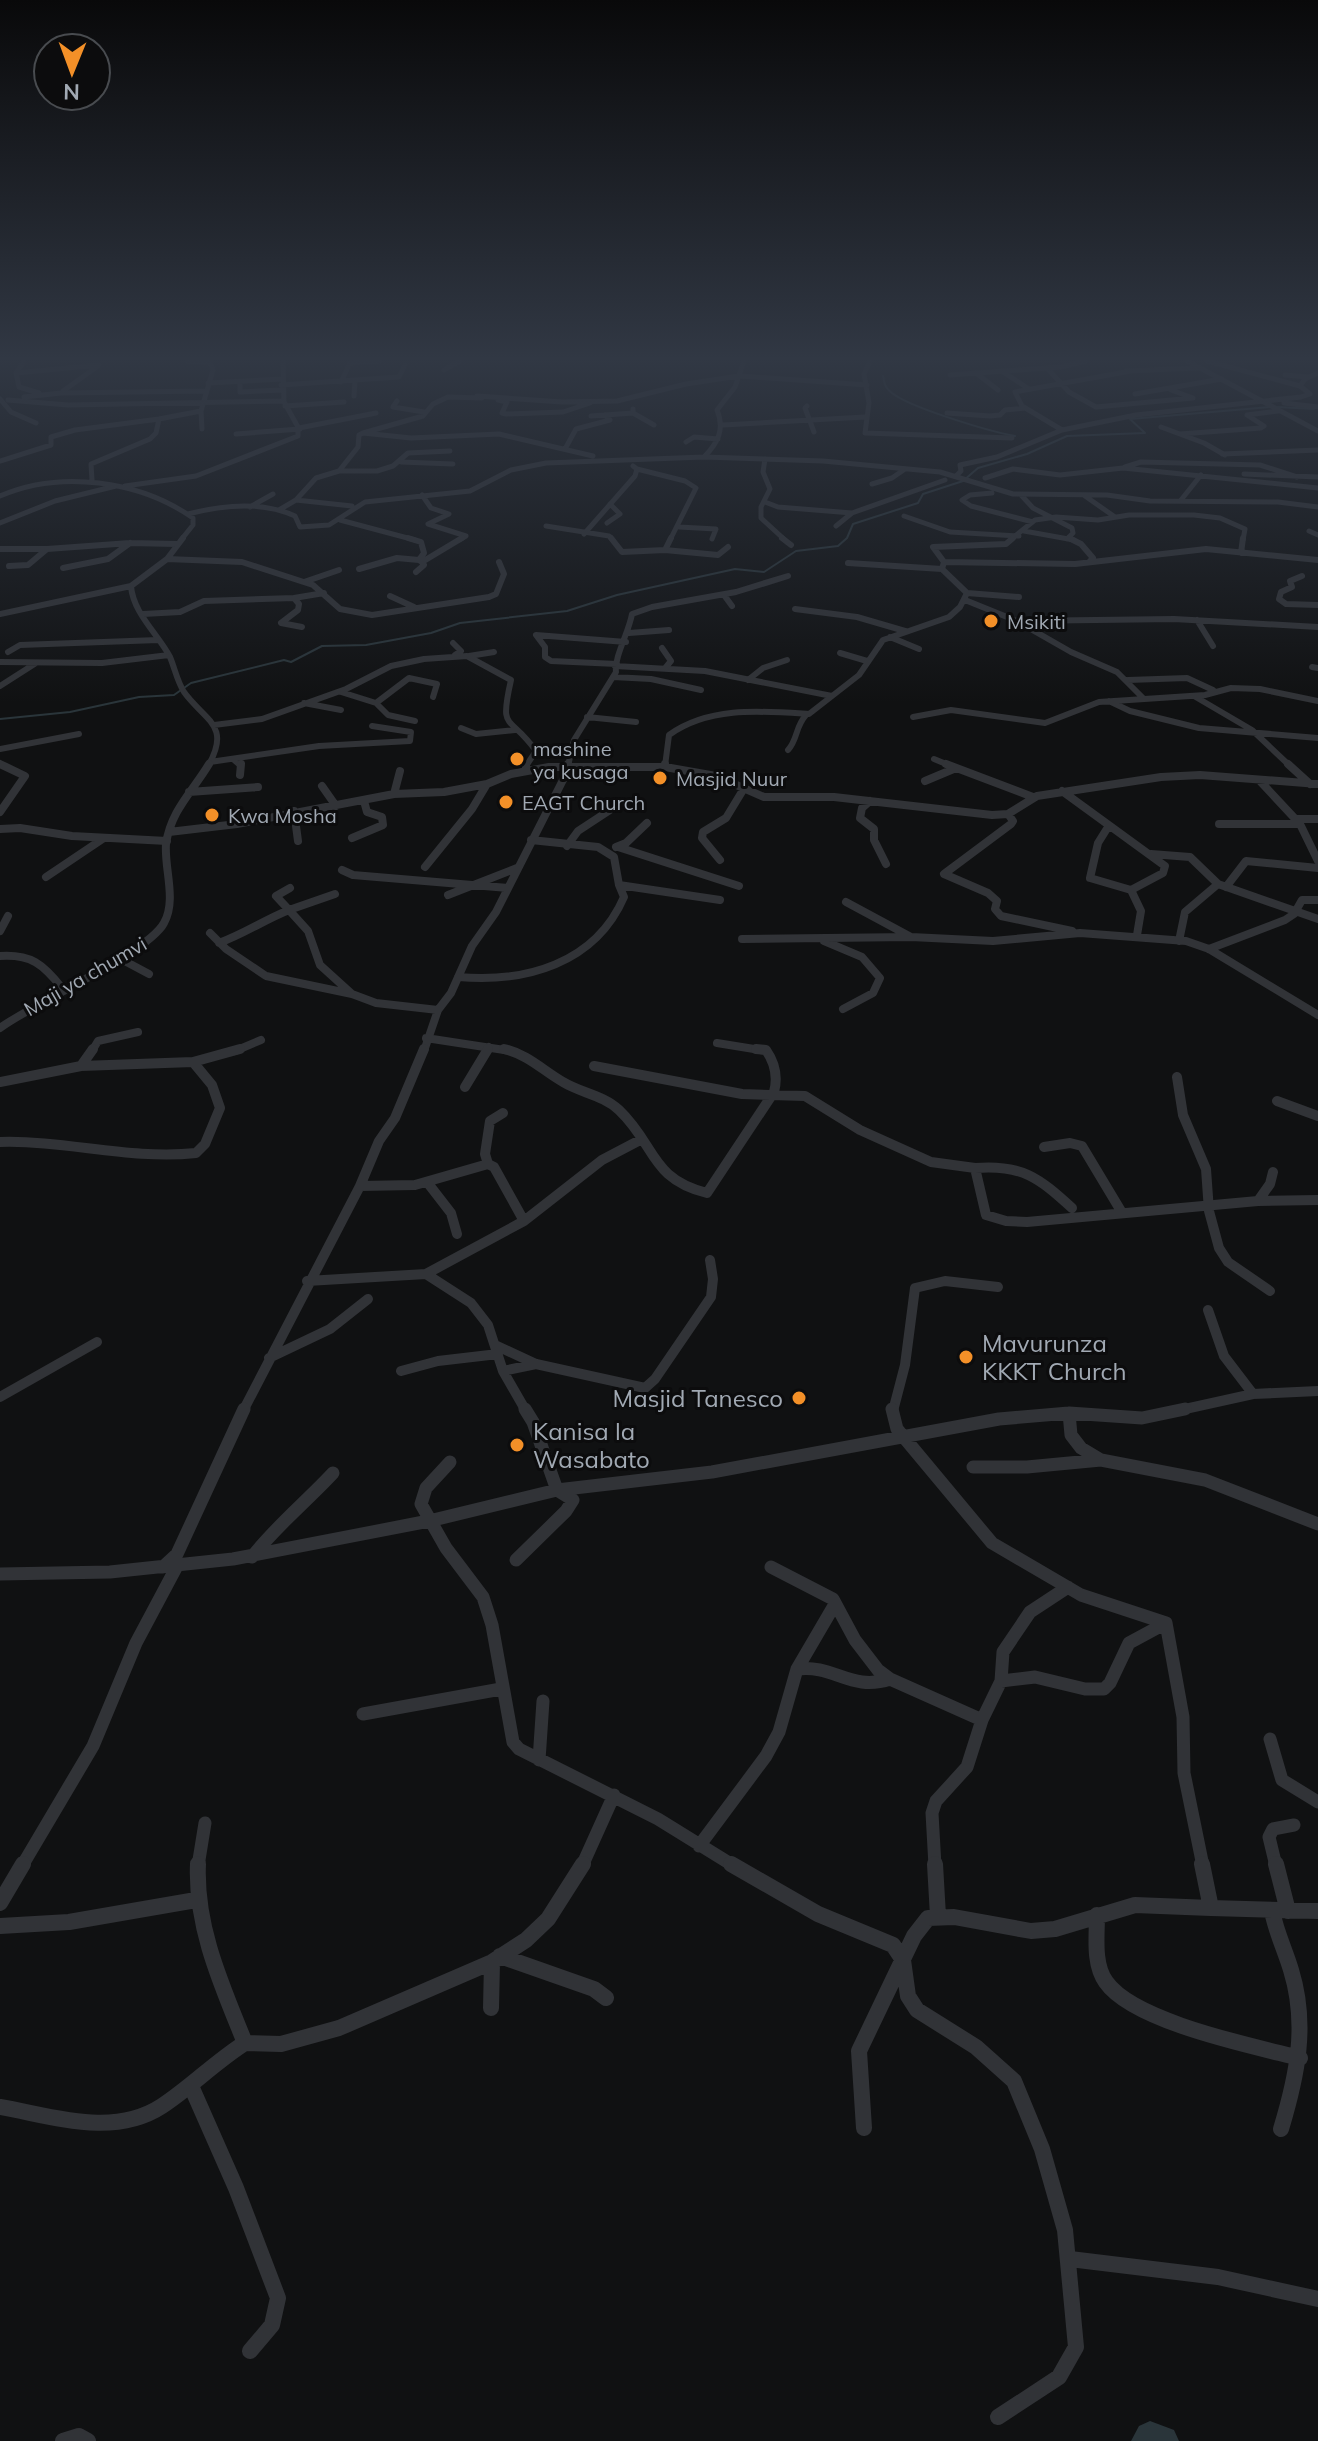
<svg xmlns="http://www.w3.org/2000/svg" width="1318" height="2441" font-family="Mulish,sans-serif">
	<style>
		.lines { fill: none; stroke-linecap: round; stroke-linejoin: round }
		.stream { stroke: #2a353a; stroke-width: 2 }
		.river { fill: #2a353a; fill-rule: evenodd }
		.minor-far5 { stroke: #313337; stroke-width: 5 }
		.minor-far4 { stroke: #313337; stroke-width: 6 }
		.minor-far3 { stroke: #313337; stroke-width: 8 }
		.minor-far2 { stroke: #313337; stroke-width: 10 }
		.minor-far1 { stroke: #313337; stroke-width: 13 }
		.minor { stroke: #313337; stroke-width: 16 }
		.poi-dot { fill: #f39028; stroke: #0c0c0d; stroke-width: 3 }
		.labels { text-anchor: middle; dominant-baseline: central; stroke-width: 6; stroke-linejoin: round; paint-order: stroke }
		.far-poi-label { font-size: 20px; fill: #a1a9b3; stroke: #0c0c0d; text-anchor: start }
		.far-street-label { font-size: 20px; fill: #a1a9b3; stroke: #0c0c0d }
		.poi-label { font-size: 24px; fill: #a1a9b3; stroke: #0c0c0d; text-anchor: start }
	</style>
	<rect width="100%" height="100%" fill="#101112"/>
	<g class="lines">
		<path class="stream" d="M 883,376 C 884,380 884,385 887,388 C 897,405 993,432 1015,436
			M 1278,407 L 1314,409
			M 0,719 L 70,712 L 139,697 L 174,695 L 191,683 L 284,660 L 291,662 L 322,646 L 366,645 L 431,633 L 460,623 L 567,611 L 617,595 L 735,569 L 764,572 L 796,551 L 838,546 L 847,538 L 853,524 L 918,503 L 923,494 L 963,481 L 978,468 L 1027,454 L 1067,436 L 1145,433 L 1130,419 L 1270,407"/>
		<path class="river" d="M 1150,2421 L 1174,2430 L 1179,2441 L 1131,2441 L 1139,2426 Z"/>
		<path class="minor-far5" d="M 24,361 L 16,373 L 19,387 L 39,393
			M 188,361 L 209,363
			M 870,361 L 864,374 L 869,403 L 865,433 L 1012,438
			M 1187,361 L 1318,431
			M 1207,361 L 1300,386
			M 1047,368 L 1069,392 L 1096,407 L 1193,398 L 1171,390
			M 444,370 L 460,361
			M 1126,371 L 1198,368
			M 1003,372 L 1029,389
			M 16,373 L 99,365
			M 976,373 L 998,390
			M 950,375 L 1061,367 L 1086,361
			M 1285,375 L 1308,377
			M 240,382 L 240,392 L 282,390
			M 341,382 L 350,363 L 379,361
			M 208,383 L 282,379
			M 281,385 L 399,377 L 405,365
			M 63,391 L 98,366
			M 1135,394 L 1222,379
			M 354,396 L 355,381
			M 477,396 L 562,402 L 617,401 L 686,384 L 739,376 L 867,385
			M 24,397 L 61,393 L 205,391
			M 0,399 L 11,412 L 36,423
			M 8,400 L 68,405 L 284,401
			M 498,400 L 507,402 L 502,413 L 506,414 L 563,412 L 590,403
			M 397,401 L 393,407 L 424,412
			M 1284,403 L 1318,407
			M 285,406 L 344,402
			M 807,406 L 805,408 L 814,432
			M 633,409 L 633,413 L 654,425
			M 201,411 L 202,429
			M 947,413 L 990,416 L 1000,415 L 1005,410 L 1025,408
			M 591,416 L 633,413
			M 723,425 L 865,417
			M 1161,427 L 1204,443 L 1225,455
			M 299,428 L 376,413
			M 1062,430 L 1136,415 L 1301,397 L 1310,394 L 1300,386 L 1305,379 L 1318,373
			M 363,433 L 423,416 L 433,404 L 448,397 L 482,398
			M 236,434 L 300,429
			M 1180,434 L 1261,428 L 1264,426 L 1247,415 L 1278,411
			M 686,442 L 694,437 L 718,439
			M 565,449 L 576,429 L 610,420 L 605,415
			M 1222,454 L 1318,450
			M 704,457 C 718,443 725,429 717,410 L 735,387 L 744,361
			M 765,459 L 763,472 L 770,489 L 761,507 L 761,518 L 785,540
			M 0,461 L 51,445 L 51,437 L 75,430 L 159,419
			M 401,462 L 453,464
			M 1125,467 L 1141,462 L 1260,465 L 1297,477
			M 637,469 L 685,481 L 696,488 L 670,540
			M 339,471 L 377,471 L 393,466 L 408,453 L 450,451
			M 1244,474 L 1318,477
			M 956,476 L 961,471 L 960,465 L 997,457 L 1062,430 L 1022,406 L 1015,392 L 1131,371
			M 985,478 L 1013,469 L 1060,475 L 1123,468 L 1318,488
			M 92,480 L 91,464 L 150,439 L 156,433 L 159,419 L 201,411 L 213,370 L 210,361
			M 872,484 L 892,478 L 905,469
			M 125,486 L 196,476 L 298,436 L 298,427 L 284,402 L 283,361
			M 992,493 L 970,495 L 962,500 L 971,506 L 1033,522
			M 422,495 L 431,508 L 449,514 L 428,524
			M 1021,495 L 1033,508 L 1072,528 L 1073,533 L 1067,539
			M 0,496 C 60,470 139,480 193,518 L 193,525 L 181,540
			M 1085,496 L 1115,517
			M 296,500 L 352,506
			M 1181,500 L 1201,475
			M 765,502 L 778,507 L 852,513
			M 250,507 L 273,494
			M 279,510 L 296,500 L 316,478 L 339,471 L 358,447 L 359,435 L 363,433 L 411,438 L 499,434 L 593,456
			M 188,514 C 222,505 262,501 295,516 L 300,527 L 329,525 L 365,502 L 470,491 L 511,470 L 546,463 L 704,457 L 823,461 L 940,472 L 1013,494 L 1107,495 L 1150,501 L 1278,502 L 1318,507
			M 904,516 L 950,532 L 1019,536
			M 340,520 L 415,540
			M 0,523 L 55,501 L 116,486
			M 607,523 L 620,514 L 610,504
			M 428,524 L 466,536 L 459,540
			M 546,526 L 609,536 L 613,540
			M 836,526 L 852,513 L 945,480
			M 679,527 L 716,529 L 712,539
			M 1024,531 L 1074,540
			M 1309,531 L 1318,535
			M 584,534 L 635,476 L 637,469 L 633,466
			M 1010,540 L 1035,520 L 1056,517 L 1098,520 L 1129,515 L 1194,515 L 1220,518 L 1245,529 L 1243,540"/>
		<path class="minor-far4" d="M 183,538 L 167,559 L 131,586 C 133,613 158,634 170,657 C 175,669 177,681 184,692 C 204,720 232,725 208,766
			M 408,538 L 421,542 L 424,553 L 419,560 L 422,562
			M 611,538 L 622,552 L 665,550 L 718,555 L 728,547
			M 782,538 L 791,545
			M 1069,538 L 1081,544 L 1093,558 L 1090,561
			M 0,549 L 47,549
			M 665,550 L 671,538
			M 1241,553 L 1243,538
			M 167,559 L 242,562 L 313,585 L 340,609 L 372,615 L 489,597 L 496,594 L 504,574 L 499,562
			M 944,562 L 933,547 L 1006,544 L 1013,538
			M 848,563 L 942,569
			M 9,566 L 28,565 L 47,549 L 130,543 L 177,544
			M 63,568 L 108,559 L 130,543
			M 359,569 L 397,558 L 419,560
			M 416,572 L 424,565 L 422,562 L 462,538
			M 1302,576 L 1290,581 L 1292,587 L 1281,592 L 1279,599 L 1286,604 L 1318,605
			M 304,582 L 339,570
			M 967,593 L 1019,597
			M 724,595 L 732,606
			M 390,596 L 414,607
			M 294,598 L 324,593
			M 965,600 L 1017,621 L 1071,652 L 1117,672 L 1143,698
			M 795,609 L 857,617 L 905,631
			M 0,614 L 131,586
			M 143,614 L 180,612 L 204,601 L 294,598 L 299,604 L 298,610 L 281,623 L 302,627
			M 1197,620 L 1213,646
			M 1017,621 L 1174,619 L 1318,627
			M 629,633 L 669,630
			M 890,637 L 919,649
			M 453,643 L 461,651 L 455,655
			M 662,648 L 671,661 L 666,667
			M 8,652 L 20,645 L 158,640
			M 840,653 L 867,661
			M 469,656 L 494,652
			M 0,662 L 102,663 L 169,655
			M 617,664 L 551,661 L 545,657 L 545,647 L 536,635 L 626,642
			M 615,666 L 705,671 L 832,696
			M 1312,667 L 1318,668
			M 613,677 L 651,679 L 701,690
			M 748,680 L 763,668 L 787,660
			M 1128,680 L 1187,678 L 1213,690
			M 0,686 L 36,663
			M 341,692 L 376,703 L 388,715 L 415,721
			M 1194,696 L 1252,730 L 1290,766
			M 1109,701 L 1130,711 L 1199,728 L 1318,738
			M 304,703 L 341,710
			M 376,703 L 409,678 L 437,684 L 433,697
			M 587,717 L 636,722
			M 913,717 L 951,710 L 1045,723 L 1099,702 L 1205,695 L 1231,688 L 1260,689 L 1318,701
			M 214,725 L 262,719 L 346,689 L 391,666 L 424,659 L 467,656 L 511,680 C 499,733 509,713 536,751 L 526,766
			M 461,728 L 476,734 L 515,730
			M 0,749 L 79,734
			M 788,750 C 798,739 795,727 806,715
			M 233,759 L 241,766
			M 934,759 L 951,766
			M 210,762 L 319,746 L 410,741 L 411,732 L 372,726
			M 0,764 L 4,766
			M 568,766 L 574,740 L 616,672 C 614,657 629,632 632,614 L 652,607 L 736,592 L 788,576
			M 665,766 L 669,735 C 709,706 762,711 809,714 L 859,675 L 883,640 L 949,617 L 960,607 L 967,593 L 942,569 L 944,562 L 1075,564 L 1206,549 L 1318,560"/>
		<path class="minor-far3" d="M 0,764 L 25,776 L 0,812
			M 946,764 L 1033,797
			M 1288,764 L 1310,784
			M 665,767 L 665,764
			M 526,770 L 526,764
			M 240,775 L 241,764
			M 1259,780 L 1300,824 L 1318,861
			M 925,781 L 956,768
			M 322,786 L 336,806
			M 1062,791 L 1165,866 L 1163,873 L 1131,890 L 1141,911 L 1137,935
			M 189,792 L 258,787
			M 394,794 L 400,771
			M 870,801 L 862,808 L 860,818 L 874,829 L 874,840 L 886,864
			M 294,811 L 298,841
			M 1008,814 L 1013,821 L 1011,824 L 944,874 L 988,893 L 997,901 L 995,909 L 1001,916 L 1072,931
			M 1296,819 L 1318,819
			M 1219,824 L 1300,824
			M 1108,827 L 1098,843 L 1090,878 L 1131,890
			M 0,829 L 20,828 L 72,836 L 167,841
			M 169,832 L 237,824 L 394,794 L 444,792 L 487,784
			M 352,838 L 383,825 L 382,817 L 367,812 L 364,801
			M 531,840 L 598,847 L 614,857 L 619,885 L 720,900
			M 567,846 L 578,831 L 610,810
			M 616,847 L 626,843 L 647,823
			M 618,847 L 739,886
			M 1151,854 L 1190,857 L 1218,884 L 1318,919
			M 720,860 L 702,838 L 703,832 L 726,818 L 743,790
			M 425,867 L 472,809 L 487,784 L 511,774 L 549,767 L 665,767 L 716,776 L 764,797 L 834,797 L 992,815 L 1008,814 L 1037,796 L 1161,777 L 1200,775 L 1318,784
			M 342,870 L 353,875 L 508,888
			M 46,877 L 104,838
			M 1226,887 L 1246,861 L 1318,868
			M 335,894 L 289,910 L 308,931 L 320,965 L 352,994
			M 448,895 L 517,868
			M 846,902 L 911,937
			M 0,931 L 8,916
			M 210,933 L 226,949 L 266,976 L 352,994 L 376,1003 L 438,1010
			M 742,939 L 911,937 L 993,941 L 1080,933 L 1186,941 L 1209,949 L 1318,1015
			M 824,941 L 862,957 L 880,978 L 873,993 L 843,1009
			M 1179,941 L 1185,912 L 1218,884
			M 219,943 C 244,934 264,920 289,910 L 276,896 L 290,888
			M 1209,949 L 1285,920 L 1294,914 L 1302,900 L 1318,900
			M 0,956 C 31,954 43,964 62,988
			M 119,958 L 149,974
			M 458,977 C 525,983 595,964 624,897 L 619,885
			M 0,1028 C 35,1002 148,953 164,923 C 177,900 164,868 166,844 C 171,810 193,791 209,764
			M 426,1038 L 511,1051
			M 717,1043 L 766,1051
			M 92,1051 L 98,1041 L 138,1032
			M 235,1051 L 261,1040
			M 424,1051 L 438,1010 L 451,993 L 472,946 L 496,912 L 565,776 L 568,764
			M 487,1051 L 489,1047"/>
		<path class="minor-far2" d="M 504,1049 C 529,1055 542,1070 563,1082 C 581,1093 603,1095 619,1110 C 656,1145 650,1179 707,1193 L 774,1092 C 778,1077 775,1063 766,1050 L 756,1049
			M 81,1066 L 93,1049
			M 594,1066 L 742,1094 L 805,1096 L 860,1130 L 931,1162 L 975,1168 L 986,1215 L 1006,1221 L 1027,1222 L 1258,1201 L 1318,1200
			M 1177,1077 L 1183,1115 L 1206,1169 L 1209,1211 L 1219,1248 L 1228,1262 L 1270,1291
			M 0,1082 L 81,1066 L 193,1062 L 240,1049
			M 465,1087 L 488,1049
			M 1277,1101 L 1318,1116
			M 0,1142 C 66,1140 130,1160 196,1153 L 205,1144 L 220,1108 L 212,1085 L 193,1062
			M 1044,1147 L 1070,1143 L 1082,1146 L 1121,1211
			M 975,1168 C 1022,1164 1039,1178 1072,1208
			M 427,1182 L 451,1213 L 457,1234
			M 360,1186 L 415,1185 L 488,1164 L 485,1154 L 490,1121 L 503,1113
			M 1258,1201 L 1270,1184 L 1273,1172
			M 524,1221 L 602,1160 L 642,1139
			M 426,1274 L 471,1303 L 488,1325 L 503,1371 L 526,1411
			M 307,1281 L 426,1274 L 524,1221 L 494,1167 L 488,1164
			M 1208,1310 L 1224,1356 L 1253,1394
			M 495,1345 L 536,1364 L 645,1388 L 655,1379 L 711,1297 L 713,1279 L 710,1260
			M 269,1358 L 330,1329 L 368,1299
			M 401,1371 L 438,1361 L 498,1354
			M 503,1371 L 536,1364
			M 0,1397 L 97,1342
			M 243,1411 L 360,1186 L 379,1141 L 395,1118 L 424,1049
			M 893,1411 L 905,1365 L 915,1288 L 945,1281 L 998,1287
			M 1176,1411 L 1253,1394 L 1318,1391"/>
		<path class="minor-far1" d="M 892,1409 L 897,1429 L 992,1543 L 1081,1595 L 1166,1623 L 1183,1717 L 1184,1773 L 1203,1866
			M 1069,1413 L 1071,1435 L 1081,1448 L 1101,1460 L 1205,1480 L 1318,1524
			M 450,1462 L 426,1488 L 421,1504 L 446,1548 L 483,1597 L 492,1625 L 513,1742 L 519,1749 L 658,1819 L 734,1866
			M 973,1467 L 1027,1467 L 1101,1460
			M 252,1557 C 276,1526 306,1502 333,1473
			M 516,1560 L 566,1511 L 573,1500 L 557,1490 L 533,1422 L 525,1409
			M 163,1567 L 177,1554 L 244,1409
			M 771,1567 L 833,1599 L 855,1640 L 878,1670 L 890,1679 L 982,1720
			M 0,1574 L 110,1572 L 233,1559 L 429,1521 L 557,1490 L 712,1472 L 999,1419 L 1069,1413 L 1142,1418 L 1185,1409
			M 797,1669 C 834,1664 851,1692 890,1679
			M 1001,1681 L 1035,1677 L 1085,1689 L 1104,1689 L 1110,1683 L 1129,1643 L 1166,1623
			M 363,1714 L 501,1689
			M 1270,1739 L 1282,1780 L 1318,1802
			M 539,1760 L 543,1701
			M 699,1846 L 766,1756 L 779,1732 L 797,1669 L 835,1604
			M 22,1866 L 93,1746 L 136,1643 L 177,1566
			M 198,1866 L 205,1823
			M 582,1866 L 614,1795
			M 935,1866 L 932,1813 L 936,1801 L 967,1767 L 982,1720 L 1001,1681 L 1003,1652 L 1030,1612 L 1068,1587
			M 1276,1866 L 1269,1837 L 1273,1829 L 1294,1825"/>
		<path class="minor" d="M 731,1864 L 818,1914 L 893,1945 L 903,1960 L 908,1996 L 917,2010 L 976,2047 L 1014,2081 L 1042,2149 L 1065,2230 L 1076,2347 L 1059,2377 L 998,2417
			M 935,1864 L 938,1916
			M 1202,1864 L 1211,1908 L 1318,1911
			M 1276,1864 L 1288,1911
			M 0,1903 L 23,1864
			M 1272,1911 C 1276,1932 1285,1950 1291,1970 C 1308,2025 1297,2076 1281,2129
			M 1097,1915 C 1097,1936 1093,1964 1106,1982 C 1134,2022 1253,2046 1300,2058
			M 0,1926 L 69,1922 L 196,1900
			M 500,1956 L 594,1989 L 606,1998
			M 491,2008 L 492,1962
			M 245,2043 L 281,2044 L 339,2028 L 492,1962 L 526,1940 L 548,1919 L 583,1864
			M 191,2086 L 236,2188 L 278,2298 L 272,2325 L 250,2351
			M 0,2107 C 53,2116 113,2138 162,2106 C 191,2087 215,2062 245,2043 C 222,1986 195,1927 198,1864
			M 864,2128 L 859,2051 L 914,1936 L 928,1918 L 954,1917 L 1031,1931 L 1055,1929 L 1135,1905 L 1211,1908
			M 1070,2259 L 1218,2277 L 1318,2299
			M 63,2441 L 79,2436 L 88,2441"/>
	</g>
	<linearGradient id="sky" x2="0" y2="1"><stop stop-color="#09090a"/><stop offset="0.51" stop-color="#313844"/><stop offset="1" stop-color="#313844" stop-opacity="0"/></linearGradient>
	<rect width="1318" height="703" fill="url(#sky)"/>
	<g class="poi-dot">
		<circle cx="991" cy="621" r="8"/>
		<circle cx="517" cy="759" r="8"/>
		<circle cx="660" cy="778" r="8"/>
		<circle cx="506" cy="802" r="8"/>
		<circle cx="212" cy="815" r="8"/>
		<circle cx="966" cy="1357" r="8"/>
		<circle cx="799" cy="1398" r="8"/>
		<circle cx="517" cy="1445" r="8"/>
	</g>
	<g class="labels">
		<g class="far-poi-label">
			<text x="1007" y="621">Msikiti</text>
			<text x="533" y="748">mashine<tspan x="533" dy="23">ya kusaga</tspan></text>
			<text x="676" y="778">Masjid Nuur</text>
			<text x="522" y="802">EAGT Church</text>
			<text x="228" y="815">Kwa Mosha</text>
		</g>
		<g class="far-street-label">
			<text transform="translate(85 976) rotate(-30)">Maji ya chumvi</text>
		</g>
		<g class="poi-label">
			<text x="982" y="1343">Mavurunza<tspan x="982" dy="28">KKKT Church</tspan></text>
			<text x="783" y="1398" text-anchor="end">Masjid Tanesco</text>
			<text x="533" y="1431">Kanisa la<tspan x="533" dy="28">Wasabato</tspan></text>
		</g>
	</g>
	<g transform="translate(72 72) rotate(181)"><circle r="38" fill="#0c0c0d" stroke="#484b4f" stroke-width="2"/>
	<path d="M0-6L14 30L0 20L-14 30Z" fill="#f39028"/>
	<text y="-12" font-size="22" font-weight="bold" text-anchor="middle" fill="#a1a9b3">N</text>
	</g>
</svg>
